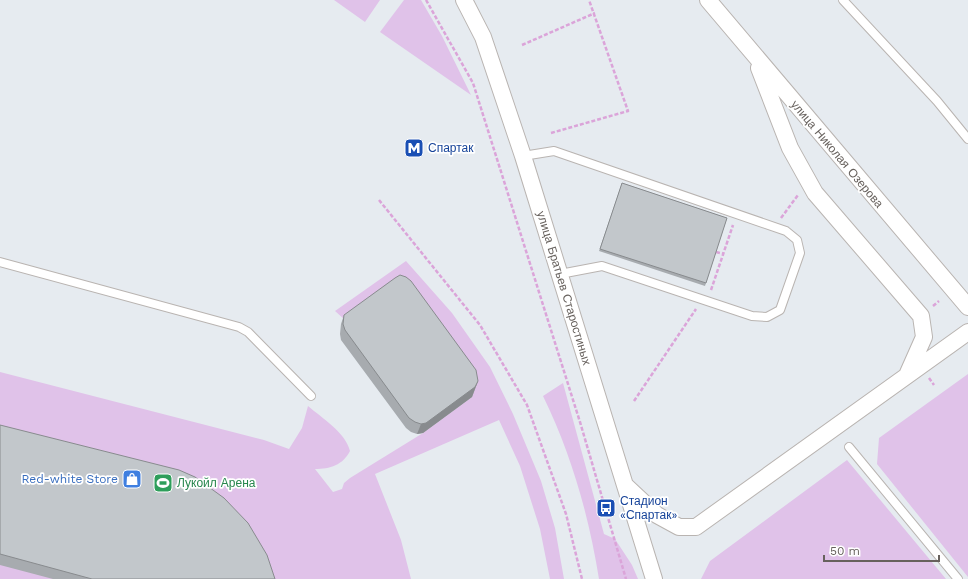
<svg xmlns="http://www.w3.org/2000/svg" width="968" height="579" font-family="'Work Sans',sans-serif">
	<style>
		.green { fill: #e0c2e9 }
		.lines { fill: none; stroke-linecap: round; stroke-linejoin: round }
		.service-casing { stroke: #b9b4b1; stroke-width: 10 }
		.minor-casing { stroke: #b9b4b1; stroke-width: 18 }
		.path { stroke: #dba4d9; stroke-width: 2.5; stroke-dasharray: 4 2; stroke-linecap: butt }
		.service { stroke: #fff; stroke-width: 8 }
		.minor { stroke: #fff; stroke-width: 16 }
		.wall { fill: #a7abaf }
		.shaded-wall { fill: #888b8e }
		.building { fill: #c2c7cb; stroke: #888b8e }
		.labels { text-anchor: middle; dominant-baseline: central; stroke-width: 3.5; stroke-linejoin: round; paint-order: stroke }
		.transit-label { font-size: 12px; fill: #164399; stroke: #fff; text-anchor: start }
		.street-label { font-size: 12px; fill: #67615d; stroke: #fff }
		.shop-label { font-size: 12px; fill: #366cbe; stroke: #fff; text-anchor: end }
		.leisure-label { font-size: 12px; fill: #27864d; stroke: #fff; text-anchor: start }
	</style>
	<rect width="100%" height="100%" fill="#e6ebf0"/>
	<path class="green" d="M 334,0 L 380,0 L 365,22 Z
		M 404,0 L 421,0 L 442,36 L 471,95 L 380,32 Z
		M 406,261 L 452,313 L 490,367 L 513,414 L 541,481 L 555,528 L 564,579 L 550,579 L 540,529 L 520,466 L 499,420 L 375,474 L 401,540 L 411,579 L 0,579 L 0,372 L 264,440 L 289,449 L 302,428 L 308,406 C 322,418 346,433 350,451 C 343,465 330,469 315,469 L 333,492 L 342,489 L 344,483 L 350,478 L 423,433 L 472,397 L 475,385 L 345,320 L 335,311 Z
		M 968,374 L 968,577 L 877,464 L 879,438 Z
		M 563,383 L 604,534 L 615,539 L 632,565 L 638,579 L 599,579 C 589,516 571,453 543,396 Z
		M 847,460 L 946,579 L 701,579 L 710,561 Z"/>
	<g class="lines">
		<defs>
			<path id="service" d="M 843,0 L 937,101 L 968,139
				M 523,156 L 554,151 L 786,231 L 797,240 L 800,253 L 780,310 L 767,317 L 752,316 L 602,266 L 560,274
				M 0,262 L 239,327 L 248,332 L 311,396
				M 849,447 L 958,579"/>
			<path id="minor" d="M 464,0 L 483,37 L 523,156 L 654,579
				M 708,0 L 968,307
				M 759,68 L 790,148 L 815,193 L 921,316 L 924,337 L 908,373
				M 626,486 L 657,515 L 679,527 L 696,527 L 968,332"/>
		</defs>
		<use href="#service" class="service-casing"/>
		<use href="#minor" class="minor-casing"/>
		<path class="path" d="M 426,0 L 473,83 L 580,422 L 626,579
			M 522,45 L 595,13
			M 551,133 L 628,111 L 589,0
			M 379,200 L 480,325 L 527,405 L 566,514 L 582,579
			M 781,218 L 798,195
			M 716,252 L 724,254
			M 711,290 L 733,225
			M 933,306 L 939,301
			M 929,378 L 934,385
			M 634,401 L 696,309"/>
		<use href="#service" class="service"/>
		<use href="#minor" class="minor"/>
	</g>
	<path class="wall" d="M 622,183 L 727,218 L 705,286 L 599,251 Z
		M 344,315 L 478,381 L 472,397 L 423,433 L 417,434 L 411,432 L 406,428 L 341,340 L 340,334 L 341,324 Z
		M 0,425 L 275,579 L 53,579 L 0,565 Z"/>
	<path class="shaded-wall" d="M 478,381 L 472,397 L 423,433 L 417,434 L 421,424 Z"/>
	<path class="building" d="M 622,183 L 727,218 L 706,283 L 600,249 Z
		M 400,275 L 406,277 L 411,281 L 476,370 L 478,381 L 475,387 L 426,423 L 421,424 L 415,422 L 409,418 L 345,330 L 343,324 L 344,315 L 395,278 Z
		M 0,425 L 179,470 L 195,477 L 224,498 L 248,523 L 267,555 L 275,579 L 92,579 L 0,554 Z"/>
	<defs>
		<symbol id="metro-square" viewBox="-11 -11 22 22"><rect x="-9" y="-9" width="18" height="18" rx="4" fill="#1a4fb4" stroke="#fff"/><path d="M-5.5 5V-5H-3L0 0L3-5H5.5V5H3V-.5L0 4L-3-.5V5Z" fill="#fff"/></symbol>
		<symbol id="shop-square" viewBox="-11 -11 22 22"><rect x="-9" y="-9" width="18" height="18" rx="4" fill="#3f7fe0" stroke="#fff"/><path d="M-5-2.5h2.3a2.7 3.5 0 0 1 5.4 0H5L5.5 6h-11ZM-1.5-2.5h3a1.5 2.3 0 0 0-3 0Z" fill="#fff"/></symbol>
		<symbol id="stadium-square" viewBox="-11 -11 22 22"><rect x="-9" y="-9" width="18" height="18" rx="4" fill="#2e9e5b" stroke="#fff"/><path d="M0-5a6.5 5 0 1 0 0 10a6.5 5 0 1 0 0-10ZM-3.5-1.8h7v3.6h-7Z" fill="#fff"/></symbol>
		<symbol id="bus-square" viewBox="-11 -11 22 22"><rect x="-9" y="-9" width="18" height="18" rx="4" fill="#1a4fb4" stroke="#fff"/><path d="M-5-6H5V4H4V6H2V4H-2V6H-4V4H-5ZM-3.5-4V0h7V-4ZM-3.5 1.2v1.5H-2V1.2ZM2 1.2v1.5H3.5V1.2Z" fill="#fff"/></symbol>
	</defs>
	<g fill-rule="evenodd">
		<use href="#metro-square" x="403" y="137" width="22" height="22"/>
		<use href="#shop-square" x="121" y="468" width="22" height="22"/>
		<use href="#stadium-square" x="152" y="472" width="22" height="22"/>
		<use href="#bus-square" x="595" y="497" width="22" height="22"/>
	</g>
	<g class="labels">
		<g class="transit-label">
			<text x="428" y="148">Спартак</text>
			<text x="620" y="501">Стадион<tspan x="620" dy="14">«Спартак»</tspan></text>
		</g>
		<g class="street-label">
			<text transform="translate(837 154) rotate(50)">улица Николая Озерова</text>
			<text transform="translate(564 288) rotate(73)">улица Братьев Старостиных</text>
		</g>
		<g class="shop-label">
			<text x="118" y="479">Red-white Store</text>
		</g>
		<g class="leisure-label">
			<text x="177" y="483">Лукойл Арена</text>
		</g>
	</g>
	<path d="M824 555v6h115v-6" fill="none" stroke="#67615d" stroke-width="2"/>
	<text x="830" y="555" font-size="12" fill="#67615d" stroke="#ffffff" stroke-width="3" paint-order="stroke">50 m</text>
</svg>
